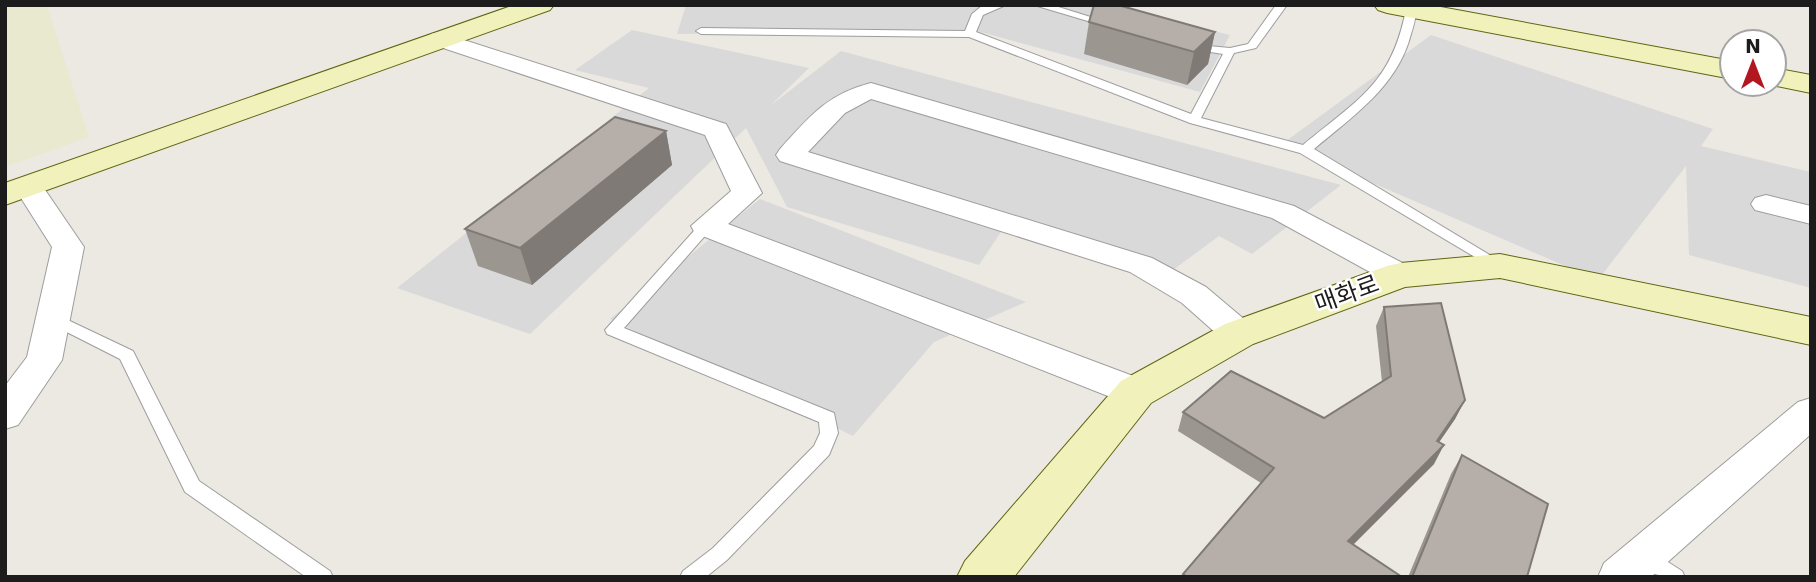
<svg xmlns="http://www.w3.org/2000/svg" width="1816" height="582" font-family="'DejaVu Sans','Noto Sans KR',sans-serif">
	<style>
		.residential { fill: #dad9d9 }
		.farmland { fill: #e9e9d0 }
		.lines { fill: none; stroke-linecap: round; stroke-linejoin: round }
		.lane-casing { stroke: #9d9d9d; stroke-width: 2 }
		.street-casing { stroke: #9d9d9d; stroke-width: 2 }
		.secondary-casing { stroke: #616611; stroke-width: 2 }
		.lane { fill: #fff; fill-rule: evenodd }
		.street { fill: #fff; fill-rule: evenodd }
		.secondary { fill: #f1f1bc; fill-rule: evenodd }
		.wall { fill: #9c9691 }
		.shaded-wall { fill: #7f7a76 }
		.building { fill: #b5aea9; stroke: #7f7a76; stroke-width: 2 }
		.labels { text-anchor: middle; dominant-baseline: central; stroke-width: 5; stroke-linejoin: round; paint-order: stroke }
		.street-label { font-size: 24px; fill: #1c1c1c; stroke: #fff }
	</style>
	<rect width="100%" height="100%" fill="#ece9e3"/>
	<path class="residential" d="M 686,5 L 1104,5 L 1230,35 L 1200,92 L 973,30 L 677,34 Z
		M 632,30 L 809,68 L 770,106 L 841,51 L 1341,185 L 1252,254 L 1219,236 L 1173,270 L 1007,223 L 979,265 L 787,207 L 746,128 L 530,334 L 397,288 L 649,88 L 575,70 Z
		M 1431,35 L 1713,129 L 1701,146 L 1811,172 L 1811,288 L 1689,255 L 1686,166 L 1598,280 L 1282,144 Z
		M 760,199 L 1026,302 L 934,342 L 853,436 L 610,319 Z"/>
	<path class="farmland" d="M 5,5 L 47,5 L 89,137 L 5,167 Z"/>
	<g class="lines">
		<defs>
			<path id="lane" d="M 983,5 L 1006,5 L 983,15 L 976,32 L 1191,114 L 1223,54 L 1186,48 L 1186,44 L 1230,48 L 1248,44 L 1276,5 L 1287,5 L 1256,48 L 1234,53 L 1201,118 L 1303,145 C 1357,100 1392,84 1406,9 L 1415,7 C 1417,15 1414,25 1411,34 C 1398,86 1353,116 1314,149 L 1508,266 L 1500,271 L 1495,269 L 1300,153 L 1190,123 L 969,37 L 701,34 L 696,31 L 701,28 L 965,31 L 972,14 Z
				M 1034,5 L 1052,5 L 1113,24 L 1108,27 Z
				M 706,222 L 711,223 L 713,226 L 711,229 L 624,328 L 834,413 L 838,433 L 829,455 L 727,560 L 706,577 L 680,577 L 683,571 L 713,548 L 814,446 L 820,433 L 819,422 L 607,334 L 605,330 L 701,223 Z
				M 53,313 L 133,351 L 199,481 L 330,571 L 333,577 L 306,577 L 185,492 L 120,359 L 47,322 L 45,318 L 47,314 Z
				M 1646,548 L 1682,571 L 1685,577 C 1666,577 1645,577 1636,557 L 1639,551 Z"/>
			<path id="street" d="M 439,32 L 726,124 L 762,193 L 728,224 L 1149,382 L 1155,392 L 1149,402 L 1136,406 L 1123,402 L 695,233 L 691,226 L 731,191 L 705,135 L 431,44 L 427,39 L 431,34 Z
				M 871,83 L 1294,206 L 1412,268 L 1416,275 L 1412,282 L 1400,286 L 1388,282 L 1272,218 L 871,99 L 845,113 L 808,152 L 1152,258 L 1206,287 L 1251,325 L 1256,334 L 1251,343 L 1239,346 L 1227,343 L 1182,303 L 1130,272 L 780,161 L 776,155 L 780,149 C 809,117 827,94 871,83 Z
				M 29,178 L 39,181 L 84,247 L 62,360 L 18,425 L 5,429 L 5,386 L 27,357 L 52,247 L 14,187 L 19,181 Z
				M 1766,195 L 1811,206 L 1811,224 L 1755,210 L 1751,204 L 1755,198 Z
				M 1811,398 L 1811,434 L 1651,577 L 1598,577 L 1604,563 L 1798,402 Z"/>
			<path id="secondary" d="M 514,5 L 554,5 L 550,10 L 5,205 L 5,183 Z
				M 1374,5 L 1430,5 L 1732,61 L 1732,79 L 1387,13 L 1378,10 Z
				M 1774,68 L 1811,75 L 1811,93 L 1767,84 L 1774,84 Z
				M 1500,254 L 1811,317 L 1811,345 L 1500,278 L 1405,287 L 1253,344 L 1151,403 L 1014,577 L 957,577 L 965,561 L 1121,381 L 1225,324 L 1387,266 L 1400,263 Z"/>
		</defs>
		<use href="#lane" class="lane-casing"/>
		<use href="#street" class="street-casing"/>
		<use href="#secondary" class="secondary-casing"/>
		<use href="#lane" class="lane"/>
		<use href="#street" class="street"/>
		<use href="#secondary" class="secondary"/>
	</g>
	<path class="wall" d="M 1089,22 L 1215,32 L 1208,64 L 1187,85 L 1084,54 Z
		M 666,131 L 672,165 L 532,285 L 478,266 L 465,229 Z
		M 1384,307 L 1465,400 L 1455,419 L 1439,442 L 1434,464 L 1353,544 L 1402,577 L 1182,577 L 1183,574 L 1261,483 L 1178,431 L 1183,412 L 1324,418 L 1382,382 L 1376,326 Z
		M 1462,455 L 1527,577 L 1408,577 L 1451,474 Z"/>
	<path class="shaded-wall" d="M 1215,32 L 1208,64 L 1187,85 L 1194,52 Z
		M 666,131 L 672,165 L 532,285 L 520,248 Z
		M 1465,400 L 1455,419 L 1427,460 L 1437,441 Z
		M 1444,445 L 1434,464 L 1339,559 L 1348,541 Z"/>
	<path class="building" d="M 1094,5 L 1118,5 L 1215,32 L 1194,52 L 1089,22 Z
		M 615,117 L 666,131 L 520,248 L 465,229 Z
		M 1441,303 L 1465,400 L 1437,441 L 1444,445 L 1348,541 L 1402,577 L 1187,577 L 1183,574 L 1274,468 L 1183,412 L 1231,371 L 1324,418 L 1391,376 L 1384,307 Z
		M 1462,455 L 1548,504 L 1527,577 L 1412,577 Z"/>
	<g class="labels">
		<g class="street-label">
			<text transform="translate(1347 294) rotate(-20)">매화로</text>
		</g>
	</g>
	<rect width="1816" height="582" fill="none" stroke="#1c1c1c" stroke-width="14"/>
	<g transform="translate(1753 63)"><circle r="33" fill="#ffffff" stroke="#a4a4a4" stroke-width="2"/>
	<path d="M0-5L12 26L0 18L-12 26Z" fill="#b2161f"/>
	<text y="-10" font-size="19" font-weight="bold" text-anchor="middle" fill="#1c1c1c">N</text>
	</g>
</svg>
